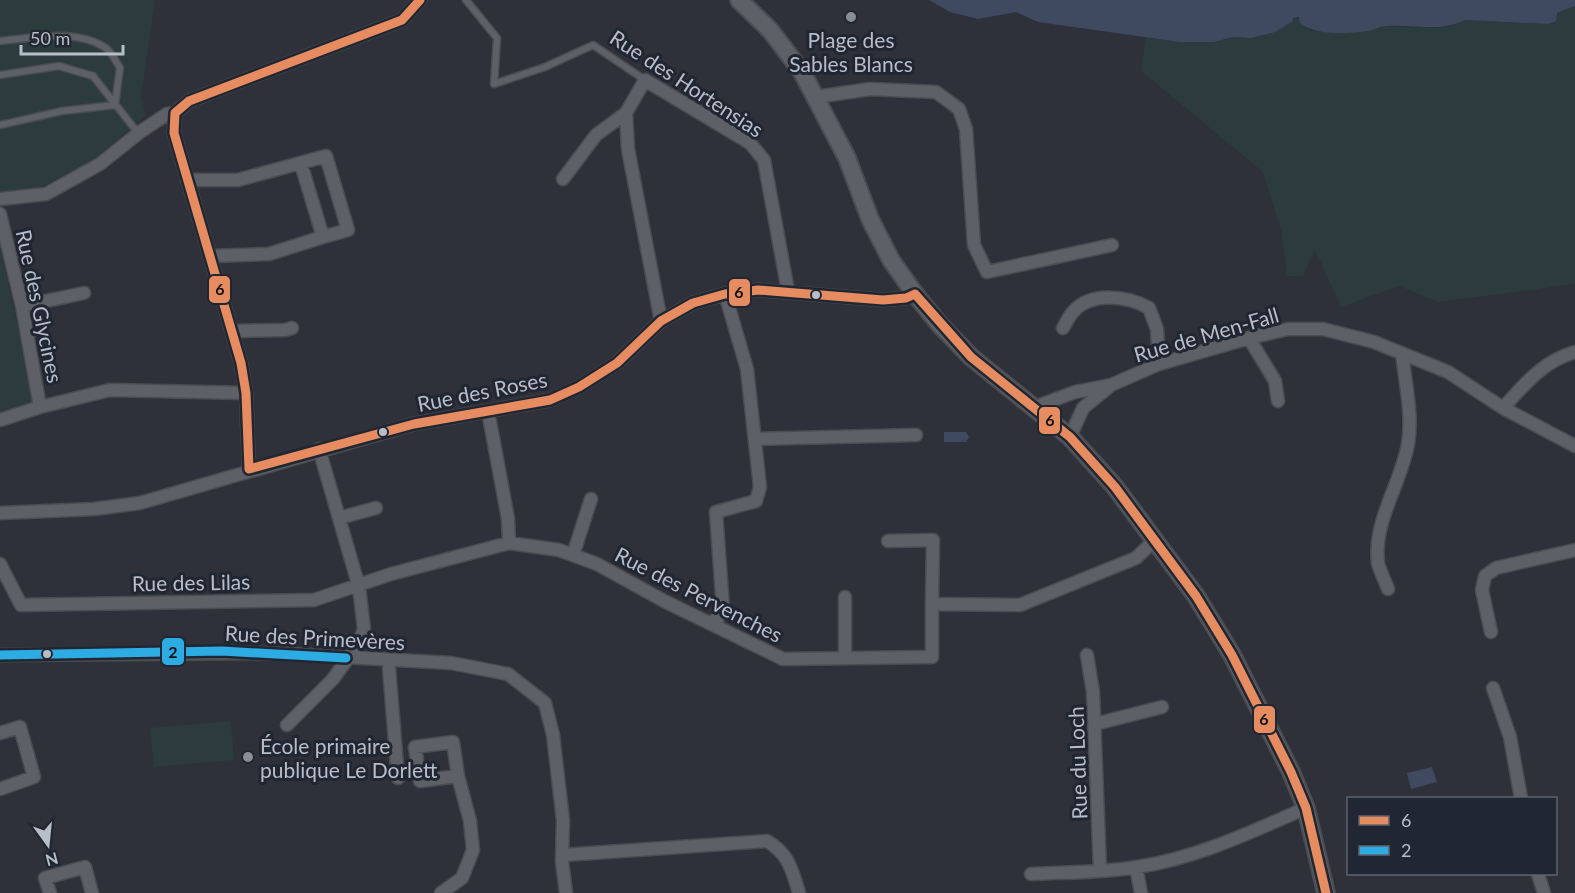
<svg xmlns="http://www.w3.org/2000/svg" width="1575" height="893" font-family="Lato,sans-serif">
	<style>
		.green { fill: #2b3b3e }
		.water { fill: #3f4a60 }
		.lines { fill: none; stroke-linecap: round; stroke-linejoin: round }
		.service-casing { stroke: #4a4c51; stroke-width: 9 }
		.minor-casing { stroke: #4a4c51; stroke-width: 15 }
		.tertiary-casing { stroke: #4a4c51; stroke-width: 20 }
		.service { stroke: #5d6066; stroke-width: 6 }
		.minor { stroke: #5d6066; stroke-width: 12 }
		.tertiary { stroke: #5d6066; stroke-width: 16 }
		.bus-1-casing { stroke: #212732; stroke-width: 14 }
		.bus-2-casing { stroke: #212732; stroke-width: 14 }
		.bus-1 { stroke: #e68c60; stroke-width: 9 }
		.bus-2 { stroke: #2cace3; stroke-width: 9 }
		.poi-dot { fill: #888d96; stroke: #212732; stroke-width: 2 }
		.bus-dot { fill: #b8bec8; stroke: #212732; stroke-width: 2 }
		.labels { text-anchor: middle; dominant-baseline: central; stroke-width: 6; stroke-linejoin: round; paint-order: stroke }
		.poi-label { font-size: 21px; fill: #b8bec8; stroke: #212732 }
		.street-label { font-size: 21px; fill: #b8bec8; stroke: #212732 }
		.line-badge { stroke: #212732; stroke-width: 2 }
		.pale-badge-label { font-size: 16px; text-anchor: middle; font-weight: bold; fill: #111 }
	</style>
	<rect width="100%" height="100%" fill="#2e3139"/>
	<path class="green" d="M 0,0 L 155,0 L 141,97 L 146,115 L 96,158 L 35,190 L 0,195 Z
		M 1575,6 L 1575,284 L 1438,302 L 1399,286 L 1341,307 L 1315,250 L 1303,276 L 1287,276 L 1281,231 L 1263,172 L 1141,71 L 1146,36 L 1180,42 L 1214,42 L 1233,37 L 1251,38 L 1300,17 L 1311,31 L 1353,32 L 1387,26 L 1434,28 L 1453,26 L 1465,20 L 1548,24 L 1557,13 Z
		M 0,248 L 35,402 L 0,415 Z
		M 231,721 L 234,760 L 154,767 L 150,728 Z"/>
	<path class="water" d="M 929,0 L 1575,0 L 1575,6 L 1557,13 L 1556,21 L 1548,24 L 1465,20 C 1439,33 1414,24 1386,26 C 1380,26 1374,30 1368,31 C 1346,34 1318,36 1300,23 L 1299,17 L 1293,18 L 1293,21 L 1275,32 L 1251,38 L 1233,37 L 1214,42 L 1180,42 L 1038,22 L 1016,12 L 978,19 L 950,12 Z
		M 944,432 L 966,432 L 969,437 L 966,442 L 944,442 Z
		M 1432,767 L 1437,782 L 1411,789 L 1407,773 Z"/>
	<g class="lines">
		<defs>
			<path id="service" d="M 466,0 L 497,38 L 494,84 L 545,67 L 593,45 L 645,80
				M 0,41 C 32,38 78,28 107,49 C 112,53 116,62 120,68 L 115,105
				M 0,75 L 59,66 L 93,76 L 138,133
				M 0,125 L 62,111 L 115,105"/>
			<path id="minor" d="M 816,97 L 870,89 L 936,92 L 959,109 L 966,129 L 974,245 L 987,272 L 1112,245
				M 175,113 L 174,133 L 241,363 L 246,393 L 249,469
				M 626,113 L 628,149 L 661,321
				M 563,179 L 596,135 L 626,113 L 645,80 L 750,143 L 764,160 L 788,291
				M 187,180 L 238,180 L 326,156 L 348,230 L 323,237 L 301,164
				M 0,199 L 46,194 L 100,164 L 140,132 L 167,114 L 175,113 L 189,101 L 402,20 L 420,0
				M 0,214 L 22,306 L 40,407
				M 210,256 L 269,254 L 323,237
				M 22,306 L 84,293
				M 1063,328 C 1066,323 1069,316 1073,312 C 1091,291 1128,296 1149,308 L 1157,329 L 1159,364
				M 232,331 L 285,330 L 292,328
				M 1249,338 L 1275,381 L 1278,401
				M 1035,407 L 1075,392 L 1111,385 L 1159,364 L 1249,338 L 1288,329 L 1323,329 L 1374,342 L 1448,372 L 1503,408 L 1575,446
				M 1503,408 C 1525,384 1543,361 1575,352
				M 488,411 L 508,519 L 509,543
				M 0,420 L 40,407 L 110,390 L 246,393
				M 1070,437 L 1083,408 L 1110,386
				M 756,439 L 916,435
				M 0,513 L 94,509 L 140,503 L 414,424 L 550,400 L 579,387 L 617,363 L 661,321 L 693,303 L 725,294 L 758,290 L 883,300 L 906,298 L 915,294
				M 339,518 L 376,508
				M 888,541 L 933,540 L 932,604
				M 573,555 L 591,499
				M 0,564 L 21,605 L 314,600 L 391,574 L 509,543 L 559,550 L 597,564 L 664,601 L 783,659 L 932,657 L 932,604 L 1020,605 L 1136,558 L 1156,539
				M 1388,589 C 1385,581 1380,571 1378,563 C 1373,521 1401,484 1408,444 C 1413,415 1405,382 1402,353
				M 845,597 L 845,658
				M 710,623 L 718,618 L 723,609 L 716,512 L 756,501 L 760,487 L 747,369 L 725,294
				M 1491,632 L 1482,590 L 1485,576 L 1496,568 L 1575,550
				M 0,655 L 273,653 L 451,663 L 508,674 L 545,703 L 553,735 L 563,820 L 562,861 L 566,893
				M 1087,655 L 1093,692 L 1100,870
				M 389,668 L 398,778
				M 1493,688 L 1510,737 L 1521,798
				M 1095,724 L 1162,707
				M 287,725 L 333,679 L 359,643 L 364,629 L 359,587 L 319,449
				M 0,733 L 20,727 L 34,777 L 0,789
				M 563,855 L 767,841 C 789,854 792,870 799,893
				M 1136,867 L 1141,893
				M 1031,874 C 1066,872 1102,873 1137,867 C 1197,858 1251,832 1306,808
				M 1538,874 L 1544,893
				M 50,893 L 45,878 L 85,867 L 92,893
				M 441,893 L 462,878 L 473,850 L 470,821 L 458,776 L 453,742 L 415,747 L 420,781 L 458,776"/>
			<path id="tertiary" d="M 739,0 L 770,30 L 802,72 L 847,158 L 870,219 L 891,260 L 915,294 L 939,324 L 971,357 L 1070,437 L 1115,487 L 1196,596 L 1232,655 L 1291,772 L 1306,808 L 1326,893"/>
		</defs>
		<use href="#service" class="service-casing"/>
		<use href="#minor" class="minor-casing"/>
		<use href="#tertiary" class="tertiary-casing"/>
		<use href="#service" class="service"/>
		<use href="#minor" class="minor"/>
		<use href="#tertiary" class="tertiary"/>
		<defs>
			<path id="bus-1" d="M 175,113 L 174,133 L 241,363 L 246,393 L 249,469
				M 175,113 L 189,101 L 402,20 L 420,0
				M 915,294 L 971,357 L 1070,437 L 1115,487 L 1196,596 L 1232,655 L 1291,772 L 1306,808 L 1326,893
				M 249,469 L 414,424 L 550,400 L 579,387 L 617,363 L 661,321 L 693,303 L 725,294 L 758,290 L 883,300 L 906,298 L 915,294"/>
			<path id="bus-2" d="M 0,655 L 222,651 L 346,658"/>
		</defs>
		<use href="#bus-1" class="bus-1-casing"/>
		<use href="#bus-2" class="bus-2-casing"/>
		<use href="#bus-1" class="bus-1"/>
		<use href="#bus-2" class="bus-2"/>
	</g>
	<g class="poi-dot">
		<circle cx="851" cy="17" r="6"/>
		<circle cx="248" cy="757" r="6"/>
	</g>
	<g class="bus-dot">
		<circle cx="816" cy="295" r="5"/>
		<circle cx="383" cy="432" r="5"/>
		<circle cx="47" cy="654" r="5"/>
	</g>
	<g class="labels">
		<g class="poi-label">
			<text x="851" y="39">Plage des<tspan x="851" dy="24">Sables Blancs</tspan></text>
			<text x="260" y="745" text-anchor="start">École primaire<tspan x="260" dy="24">publique Le Dorlett</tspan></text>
		</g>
		<g class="street-label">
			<text transform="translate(687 83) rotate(33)">Rue des Hortensias</text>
			<text transform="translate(40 306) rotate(78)">Rue des Glycines</text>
			<text transform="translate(1206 334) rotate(-16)">Rue de Men-Fall</text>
			<text transform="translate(482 391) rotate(-11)">Rue des Roses</text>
			<text transform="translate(191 582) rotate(-1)">Rue des Lilas</text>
			<text transform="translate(699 594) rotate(27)">Rue des Pervenches</text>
			<text transform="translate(315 637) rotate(3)">Rue des Primevères</text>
			<text transform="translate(1077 763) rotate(-92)">Rue du Loch</text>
		</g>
	</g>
	<g class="line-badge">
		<rect x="208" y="275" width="23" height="29" rx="6" fill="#e68c60"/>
		<rect x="728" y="278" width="23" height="29" rx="6" fill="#e68c60"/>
		<rect x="1038" y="406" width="23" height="29" rx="6" fill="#e68c60"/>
		<rect x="161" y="637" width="24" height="29" rx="6" fill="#2cace3"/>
		<rect x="1253" y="705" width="23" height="29" rx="6" fill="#e68c60"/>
	</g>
	<g class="pale-badge-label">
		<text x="220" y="295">6</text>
		<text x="739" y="298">6</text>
		<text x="1050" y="426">6</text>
		<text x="173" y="658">2</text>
		<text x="1264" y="725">6</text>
	</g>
	<rect x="1347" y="797" width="210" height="78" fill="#212732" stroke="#5d636e" stroke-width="1.5"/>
	<rect x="1359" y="816" width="30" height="9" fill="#e68c60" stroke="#5d636e" stroke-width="1.5"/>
	<text x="1401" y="827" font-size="18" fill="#b8bec8">6</text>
	<rect x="1359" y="846" width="30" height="9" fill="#2cace3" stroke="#5d636e" stroke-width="1.5"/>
	<text x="1401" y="857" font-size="18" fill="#b8bec8">2</text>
	<g transform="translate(48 845) rotate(165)" stroke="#212732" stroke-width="4.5" paint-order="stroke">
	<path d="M0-4.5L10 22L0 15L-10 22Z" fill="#b8bec8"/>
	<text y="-9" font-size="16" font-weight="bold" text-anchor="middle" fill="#b8bec8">N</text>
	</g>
	<path d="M21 45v9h102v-9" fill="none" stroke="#b8bec8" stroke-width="3"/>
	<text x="30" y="45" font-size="18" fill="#b8bec8" stroke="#212732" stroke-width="4.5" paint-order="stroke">50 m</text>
</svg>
